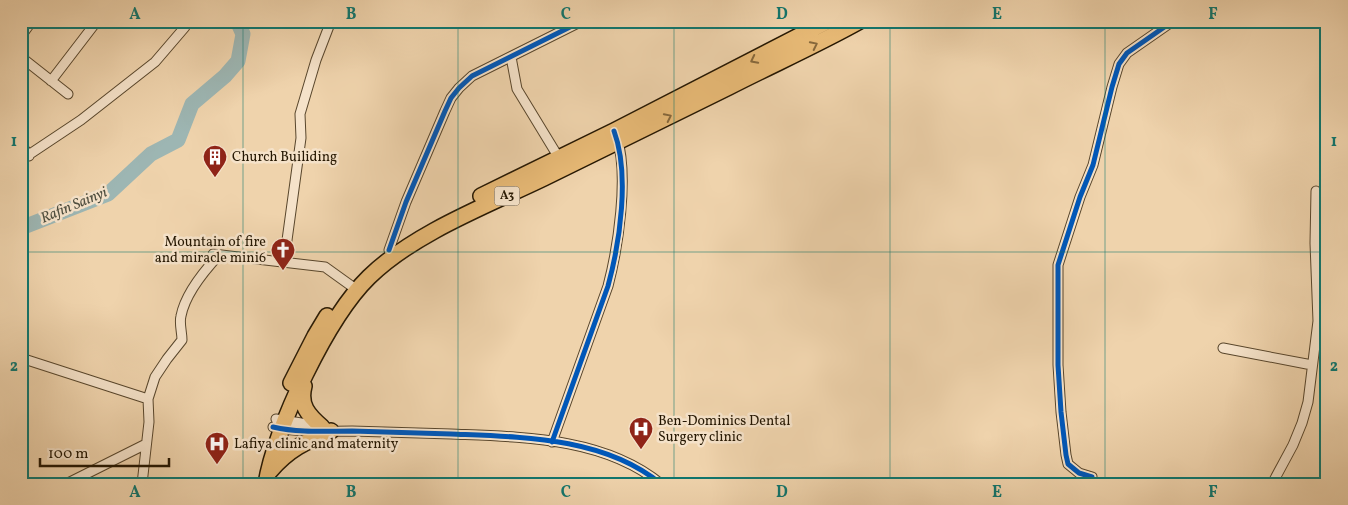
<svg xmlns="http://www.w3.org/2000/svg" width="1348" height="505" font-family="Vollkorn,serif">
	<style>
		.lines { fill: none; stroke-linecap: round; stroke-linejoin: round }
		.river { stroke: #9db6b3; stroke-width: 15 }
		.street-casing { stroke: #58462c; stroke-width: 11 }
		.highway-casing { stroke: #251702; stroke-width: 18 }
		.street { stroke: #f5e2c9; stroke-width: 9 }
		.highway { stroke: #e8ba76; stroke-width: 15 }
		.cycleway-casing { stroke: #f5e2c9; stroke-width: 8 }
		.cycleway { stroke: #0057b8; stroke-width: 5 }
		.oneway { stroke: #86683c }
		.grid { fill: none; stroke: #0f766e; stroke-width: 1; stroke-opacity: 0.55 }
		.labels { text-anchor: middle; dominant-baseline: central; stroke-width: 5; stroke-linejoin: round; paint-order: stroke }
		.shield { fill: #f5e2c9; stroke: #63543e; stroke-width: 1 }
		.shield-label { font-size: 12px; font-weight: bold; fill: #251702 }
		.poi-label { font-size: 14px; fill: #251702; stroke: #f5e2c9; text-anchor: start }
		.water-label { font-size: 15px; font-style: italic; fill: #4f4f40; stroke: #f5e2c9 }
		.neatline { fill: none; stroke: #0f766e; stroke-width: 2 }
		.grid-label { font-size: 16px; text-anchor: middle; font-weight: bold; fill: #0f766e }
	</style>
	<rect width="100%" height="100%" fill="#efd3ac"/>
	<filter id="stains"><feTurbulence type="fractalNoise" baseFrequency=".004" numOctaves="4"/><feColorMatrix values="0 0 0 0 .2 0 0 0 0 .09 0 0 0 0 .02 0 0 0 .5 -.17"/></filter>
	<radialGradient id="worn" r=".72"><stop offset=".6" stop-color="#630" stop-opacity="0"/><stop offset="1" stop-color="#630" stop-opacity=".3"/></radialGradient>
	<g class="lines">
		<path class="river" d="M 21,228 L 108,194 L 151,154 L 178,140 L 192,104 L 225,76 L 238,61 L 243,34 L 237,21"/>
		<defs>
			<path id="street" d="M 21,36 L 32,21
				M 21,57 L 68,94
				M 511,57 L 517,89 L 559,158
				M 51,81 L 97,21
				M 21,144 L 29,156
				M 21,160 L 81,120 L 155,62 L 185,27 L 177,21
				M 389,250 L 406,202 L 445,111 L 451,98 L 459,88 L 472,76 L 582,21
				M 213,254 L 325,267 L 357,290
				M 284,262 L 301,138 L 300,114 L 316,60 L 331,21
				M 1223,348 L 1312,365
				M 21,358 L 148,399
				M 276,419 L 320,426
				M 273,427 C 299,433 326,431 352,431 C 385,432 418,433 451,434 C 522,437 604,437 661,484
				M 552,442 L 608,286 C 618,248 629,176 617,138
				M 66,484 L 146,444
				M 142,484 L 149,422 L 148,399 L 155,377 L 167,359 L 182,340 C 182,332 179,323 181,316 C 185,295 205,270 219,255
				M 1091,484 L 1092,477 L 1079,473 L 1068,464 L 1066,455 L 1061,412 L 1058,365 L 1058,265 L 1080,197 L 1093,165 L 1112,87 L 1119,64 L 1127,53 L 1173,21
				M 1272,484 L 1293,445 L 1302,423 L 1308,402 L 1318,321 L 1315,243 L 1316,191"/>
			<path id="highway" d="M 481,196 L 614,131 L 828,21
				M 291,383 L 315,336 L 327,316
				M 304,386 C 299,405 308,415 322,427
				M 270,471 C 289,449 305,442 331,431
				M 266,484 C 275,427 328,317 369,277 C 414,233 488,205 544,178 C 606,148 667,117 729,87 C 772,65 817,45 860,21"/>
		</defs>
		<use href="#street" class="street-casing"/>
		<use href="#highway" class="highway-casing"/>
		<use href="#street" class="street"/>
		<use href="#highway" class="highway"/>
		<defs>
			<path id="cycleway" d="M 389,250 L 406,202 L 445,111 L 451,98 L 459,88 L 472,76 L 582,21
				M 273,427 C 299,433 326,431 352,431 C 385,432 418,433 451,434 C 522,437 604,437 661,484
				M 552,442 L 608,286 C 620,242 630,174 614,131
				M 1091,484 L 1092,477 L 1079,473 L 1068,464 L 1066,455 L 1061,412 L 1058,365 L 1058,265 L 1080,197 L 1093,165 L 1112,87 L 1119,64 L 1127,53 L 1173,21"/>
		</defs>
		<use href="#cycleway" class="cycleway-casing"/>
		<use href="#cycleway" class="cycleway"/>
	</g>
	<defs><path id="oneway-chevron" d="M-2-3.5L2.5 0L-2 3.5" fill="none" stroke-width="1.6" stroke-linecap="round" stroke-linejoin="round" transform="scale(1.25)"/></defs>
	<g class="oneway">
		<use href="#oneway-chevron" transform="translate(814 45) rotate(-26)"/>
		<use href="#oneway-chevron" transform="translate(754 60) rotate(153)"/>
		<use href="#oneway-chevron" transform="translate(668 117) rotate(-26)"/>
	</g>
	<path class="grid" d="M 243,21 L 243,484M 458,21 L 458,484M 674,21 L 674,484M 890,21 L 890,484M 1105,21 L 1105,484M 21,252 L 1327,252"/>
	<defs>
		<symbol id="building-pin" viewBox="-11 -11 22 30"><path d="M0 17L-7.5 6A9.5 9.5 0 1 1 7.5 6Z" fill="#8f2418" stroke="#f5e2c9"/><path d="M-4-6H4V6H1V3H-1V6H-4ZM-2.5-4.3h1.7v1.8h-1.7ZM.8-4.3h1.7v1.8H.8ZM-2.5-1h1.7V.8h-1.7ZM.8-1h1.7V.8H.8Z" fill="#fff"/></symbol>
		<symbol id="church-pin" viewBox="-11 -11 22 30"><path d="M0 17L-7.5 6A9.5 9.5 0 1 1 7.5 6Z" fill="#8f2418" stroke="#f5e2c9"/><path d="M-1.2-6h2.4v3.5h3.3v2.4h-3.3V6h-2.4V-.1h-3.3v-2.4h3.3Z" fill="#fff"/></symbol>
		<symbol id="hospital-pin" viewBox="-11 -11 22 30"><path d="M0 17L-7.5 6A9.5 9.5 0 1 1 7.5 6Z" fill="#8f2418" stroke="#f5e2c9"/><path d="M-5-5h3v3.5h4V-5h3V5h-3V1.5h-4V5h-3Z" fill="#fff"/></symbol>
	</defs>
	<g fill-rule="evenodd">
		<use href="#building-pin" x="201" y="143" width="28" height="38"/>
		<use href="#church-pin" x="269" y="236" width="28" height="38"/>
		<use href="#hospital-pin" x="627" y="415" width="28" height="38"/>
		<use href="#hospital-pin" x="203" y="430" width="28" height="38"/>
	</g>
	<g class="labels">
		<rect class="shield" x="494.5" y="186.5" width="25" height="19" rx="4"/>
		<g class="shield-label">
			<text x="507" y="196">A3</text>
		</g>
		<g class="poi-label">
			<text x="232" y="157">Church Builiding</text>
			<text x="266" y="242" text-anchor="end">Mountain of fire<tspan x="266" dy="16">and miracle mini6</tspan></text>
			<text x="658" y="421">Ben-Dominics Dental<tspan x="658" dy="16">Surgery clinic</tspan></text>
			<text x="234" y="444">Lafiya clinic and maternity</text>
		</g>
		<g class="water-label">
			<text transform="translate(74 206) rotate(-23)">Rafin Sainyi</text>
		</g>
	</g>
	<rect width="1348" height="505" fill="none" stroke="#efd3ac" stroke-width="55"/>
	<path d="M40 458v8h129v-8" fill="none" stroke="#251702" stroke-width="2.5"/>
	<text x="48" y="458" font-size="15" fill="#251702" stroke="#f5e2c9" stroke-width="4" paint-order="stroke">100 m</text>
	<rect x="28" y="28" width="1292" height="450" class="neatline"/>
	<g class="grid-label">
		<text x="135" y="19">A</text>
		<text x="351" y="19">B</text>
		<text x="566" y="19">C</text>
		<text x="782" y="19">D</text>
		<text x="997" y="19">E</text>
		<text x="1213" y="19">F</text>
		<text x="14" y="146">1</text>
		<text x="1334" y="146">1</text>
		<text x="14" y="371">2</text>
		<text x="1334" y="371">2</text>
		<text x="135" y="497">A</text>
		<text x="351" y="497">B</text>
		<text x="566" y="497">C</text>
		<text x="782" y="497">D</text>
		<text x="997" y="497">E</text>
		<text x="1213" y="497">F</text>
	</g>
	<rect width="100%" height="100%" filter="url(#stains)"/>
	<rect width="100%" height="100%" fill="url(#worn)"/>
</svg>
